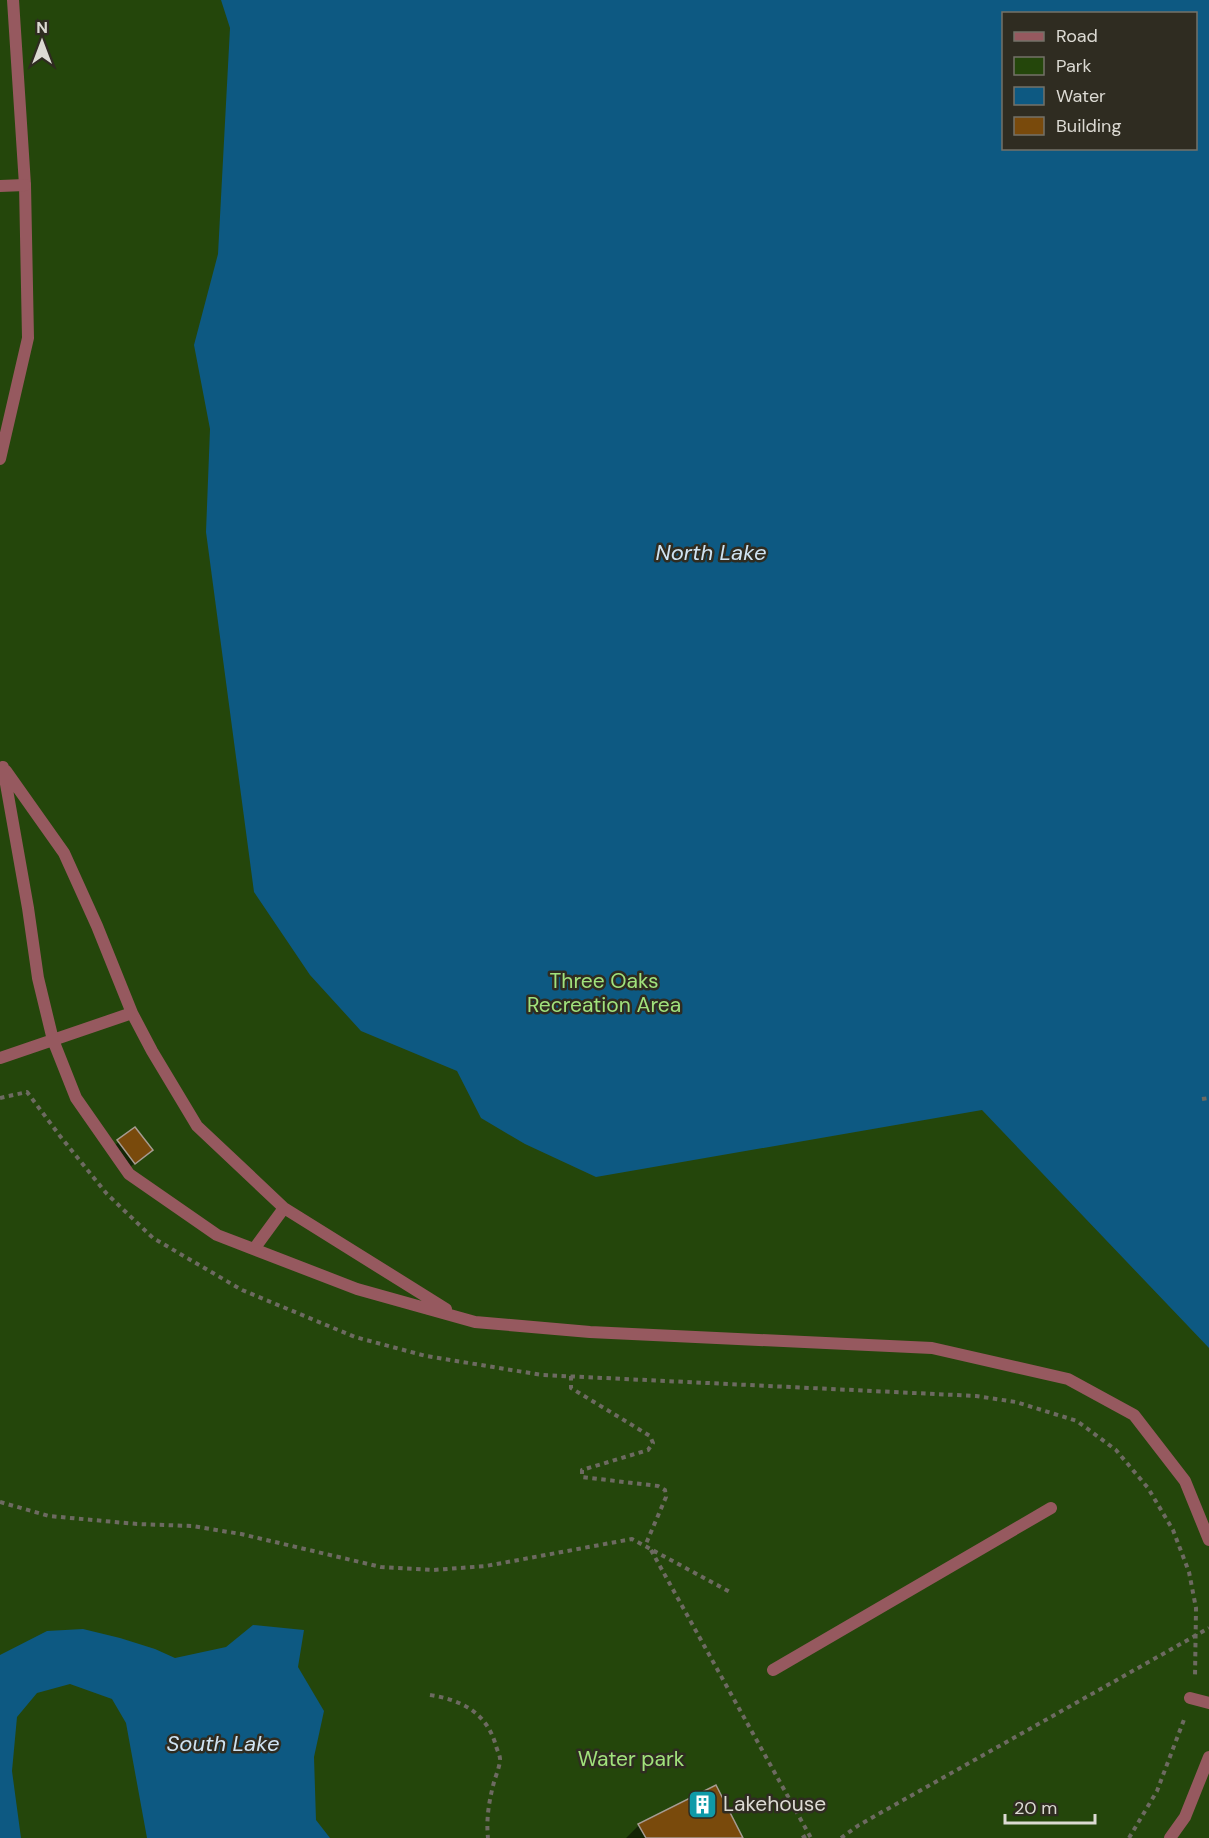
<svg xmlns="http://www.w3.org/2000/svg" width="1209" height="1838" font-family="'DM Sans',sans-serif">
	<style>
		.green { fill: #24460b; fill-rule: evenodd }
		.water { fill: #0d5982; fill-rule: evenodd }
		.shadow { fill: #0007 }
		.building { fill: #794a0c; stroke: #a69b92; stroke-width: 1.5 }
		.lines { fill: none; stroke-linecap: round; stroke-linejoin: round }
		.path { stroke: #6d6a61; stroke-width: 4; stroke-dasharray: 4.5 4.5; stroke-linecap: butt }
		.lane { stroke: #96595f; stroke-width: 12 }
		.street { stroke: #96595f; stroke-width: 12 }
		.labels { text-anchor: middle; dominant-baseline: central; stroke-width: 5; stroke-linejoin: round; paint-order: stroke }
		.park-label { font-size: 21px; fill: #a1e27c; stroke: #2f2c21 }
		.poi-label { font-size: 21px; fill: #dcdad3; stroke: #2f2c21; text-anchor: start }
		.water-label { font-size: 22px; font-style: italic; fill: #cfe3f2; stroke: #2f2c21 }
	</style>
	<rect width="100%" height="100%" fill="#2f2c21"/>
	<path class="green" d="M 0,0 L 1209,0 L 1209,1838 L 0,1838 ZM 1004,14 L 1196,14 L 1196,148 L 1004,148 Z"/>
	<path class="water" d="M 221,0 L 1209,0 L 1209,1348 L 982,1110 L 596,1177 L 525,1144 L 481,1118 L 457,1071 L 361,1031 L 310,975 L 254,892 L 206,532 L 210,429 L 194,345 L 218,254 L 230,28 ZM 1004,14 L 1196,14 L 1196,148 L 1004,148 Z
		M 253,1625 L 304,1630 L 298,1667 L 324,1711 L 314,1757 L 316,1820 L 330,1838 L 147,1838 L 126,1723 L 112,1699 L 70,1684 L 37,1693 L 17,1717 L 12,1771 L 21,1838 L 0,1838 L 0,1655 L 47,1631 L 83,1629 L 120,1638 L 155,1649 L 175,1658 L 226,1647 Z"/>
	<path class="shadow" d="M 134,1129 L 146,1155 L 130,1167 L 114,1146 Z
		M 639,1825 L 741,1838 L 626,1838 Z"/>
	<path class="building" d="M 135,1127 L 153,1150 L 135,1164 L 117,1140 Z
		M 716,1785 L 743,1838 L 646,1838 L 638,1824 Z"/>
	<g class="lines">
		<path class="path" d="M 0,1098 L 27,1092 L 60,1136 L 107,1194 L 153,1238 L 242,1290 L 355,1337 L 426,1356 L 542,1375 L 976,1396 L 1016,1402 L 1077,1421 L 1116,1450 L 1148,1488 L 1173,1530 L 1189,1572 L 1196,1608 L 1195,1677
			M 1202,1099 L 1209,1098
			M 571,1376 L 571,1388 L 650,1436 L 653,1443 L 648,1450 L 582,1470 L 582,1477 L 658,1486 L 665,1490 L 666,1497 L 645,1546
			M 0,1502 L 49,1516 L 137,1524 L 192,1526 L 241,1534 L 381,1567 L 433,1570 L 486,1566 L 632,1539 L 730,1592
			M 651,1550 L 811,1838
			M 430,1695 C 462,1700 487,1713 496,1746 C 497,1750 500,1755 500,1759 C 500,1766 496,1775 494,1782 C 489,1801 486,1819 488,1838
			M 802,1838 L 809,1834
			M 841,1838 L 859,1825 L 1209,1628
			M 1129,1838 L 1157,1791 L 1185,1717"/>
		<path class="lane" d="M 0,459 L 28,338 L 25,185 L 13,0
			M 3,767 L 28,908 L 38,978 L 53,1040 L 76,1098 L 129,1174 L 217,1235 L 357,1289 L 475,1322 L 590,1332 L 932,1348 L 1068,1379 L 1134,1415 L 1185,1481 L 1209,1540
			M 6,771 L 64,853 L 97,926 L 132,1013 L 152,1051 L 197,1126 L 284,1208 L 446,1309
			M 0,1058 L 132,1013
			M 254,1249 L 284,1208
			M 773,1670 L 1051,1508
			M 1190,1698 L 1209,1703
			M 1170,1838 L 1185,1817 L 1209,1757"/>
		<path class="street" d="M 0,186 L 25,185"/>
	</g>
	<defs>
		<symbol id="building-square" viewBox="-11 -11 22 22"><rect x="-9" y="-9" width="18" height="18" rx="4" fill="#0f9aa8" stroke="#2f2c21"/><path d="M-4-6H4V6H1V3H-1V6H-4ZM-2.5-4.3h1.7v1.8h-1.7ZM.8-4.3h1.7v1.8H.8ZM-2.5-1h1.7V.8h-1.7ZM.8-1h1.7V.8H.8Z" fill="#fff"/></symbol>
	</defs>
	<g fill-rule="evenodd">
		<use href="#building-square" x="686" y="1788" width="33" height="33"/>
	</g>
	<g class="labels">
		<g class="park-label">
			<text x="604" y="981">Three Oaks<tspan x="604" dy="24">Recreation Area</tspan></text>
			<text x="631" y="1759">Water park</text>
		</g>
		<g class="poi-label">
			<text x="723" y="1804">Lakehouse</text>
		</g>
		<g class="water-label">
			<text x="711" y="552">North Lake</text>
			<text x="223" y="1743">South Lake</text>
		</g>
	</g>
	<rect x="1002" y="12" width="195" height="138" fill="#2f2c21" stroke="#747268" stroke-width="1.5"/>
	<rect x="1014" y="32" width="30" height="9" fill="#96595f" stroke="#747268" stroke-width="1.5"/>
	<text x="1056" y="42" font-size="18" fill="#dcdad3">Road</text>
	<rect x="1014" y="57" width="30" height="18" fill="#24460b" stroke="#747268" stroke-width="1.5"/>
	<text x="1056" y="72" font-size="18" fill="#dcdad3">Park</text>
	<rect x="1014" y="87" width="30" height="18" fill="#0d5982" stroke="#747268" stroke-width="1.5"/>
	<text x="1056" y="102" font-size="18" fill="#dcdad3">Water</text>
	<rect x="1014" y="117" width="30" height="18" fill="#794a0c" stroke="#747268" stroke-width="1.5"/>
	<text x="1056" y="132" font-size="18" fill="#dcdad3">Building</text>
	<g transform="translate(42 42)" stroke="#2f2c21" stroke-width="4.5" paint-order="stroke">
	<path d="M0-4.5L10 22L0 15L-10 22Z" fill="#dcdad3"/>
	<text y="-9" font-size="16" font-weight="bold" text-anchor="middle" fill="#dcdad3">N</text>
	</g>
	<path d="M1005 1814v9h90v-9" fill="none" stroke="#dcdad3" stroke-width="3"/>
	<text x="1014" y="1814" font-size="18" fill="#dcdad3" stroke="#2f2c21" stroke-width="4.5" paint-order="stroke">20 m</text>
</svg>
